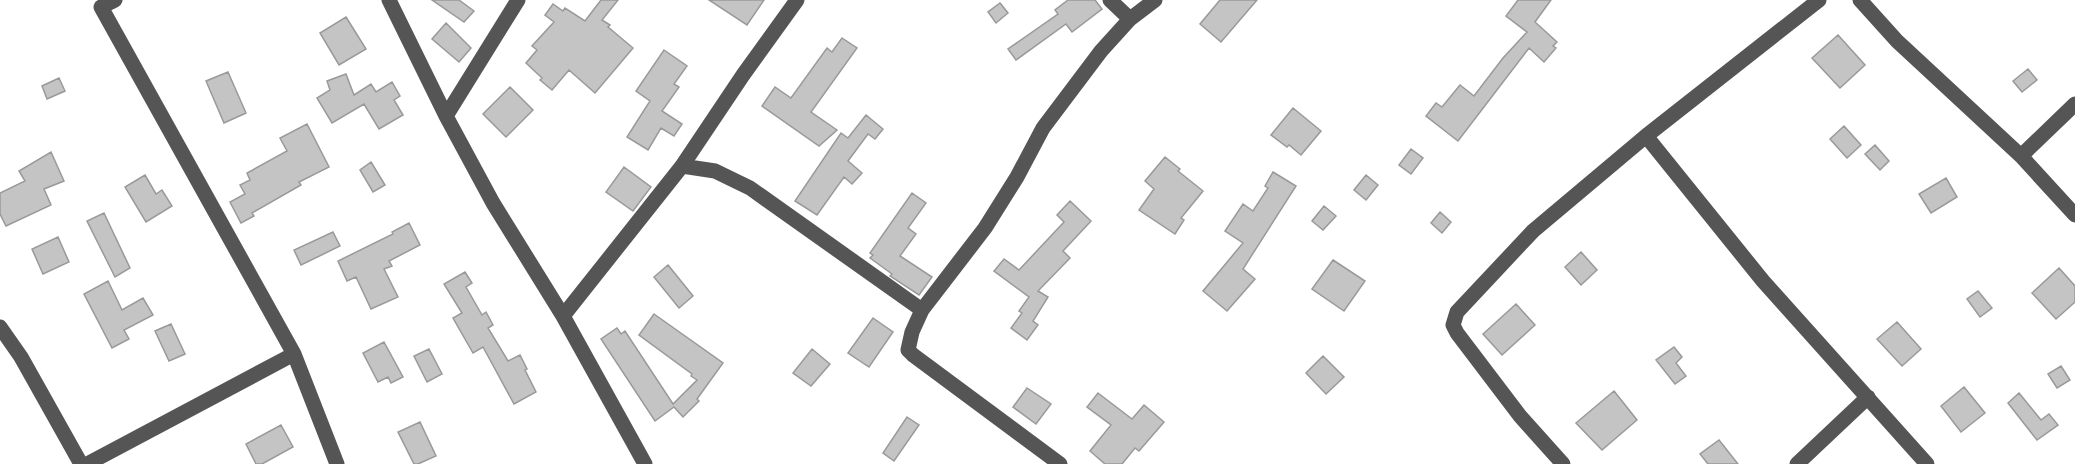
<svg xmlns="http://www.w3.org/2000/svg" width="2075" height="464" font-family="'Fira Sans Condensed',sans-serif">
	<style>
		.building { fill: #c4c4c4; stroke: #999; stroke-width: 1.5 }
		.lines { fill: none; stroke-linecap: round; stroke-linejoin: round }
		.minor { stroke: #555; stroke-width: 15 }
	</style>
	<rect width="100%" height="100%" fill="#fff"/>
	<path class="building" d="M 432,0 L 459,0 L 474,11 L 464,22 Z
		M 601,0 L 618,0 L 602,20 L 610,25 L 608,27 L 633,48 L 595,93 L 569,70 L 552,90 L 540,80 L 542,78 L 526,63 L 537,50 L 532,46 L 554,22 L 545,15 L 553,4 L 563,11 L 565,8 L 585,21 Z
		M 709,0 L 764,0 L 747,25 Z
		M 1068,0 L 1095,0 L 1102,9 L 1072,32 L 1066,24 L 1016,60 L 1008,49 L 1058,14 L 1055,10 Z
		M 1220,0 L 1257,0 L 1221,42 L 1200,24 Z
		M 1518,0 L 1551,0 L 1535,22 L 1557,42 L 1553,46 L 1556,48 L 1544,62 L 1529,48 L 1458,141 L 1426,116 L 1436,103 L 1442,107 L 1460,85 L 1474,96 L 1503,58 L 1527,32 L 1506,16 Z
		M 1000,3 L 1008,13 L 996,23 L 988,12 Z
		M 346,17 L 366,49 L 339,65 L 320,33 Z
		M 446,23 L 471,48 L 459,62 L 432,39 Z
		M 1838,35 L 1865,65 L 1840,88 L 1812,58 Z
		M 842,38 L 857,48 L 811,112 L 837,130 L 819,146 L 762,106 L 775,87 L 791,98 L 827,48 L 832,52 Z
		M 664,50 L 687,66 L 674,84 L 679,87 L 662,111 L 682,124 L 674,136 L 661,128 L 648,150 L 627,137 L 650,101 L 636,91 Z
		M 2028,69 L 2037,80 L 2022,92 L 2013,81 Z
		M 228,72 L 246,113 L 224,123 L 206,81 Z
		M 346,74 L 354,95 L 371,84 L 376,92 L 392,82 L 400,96 L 394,100 L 403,115 L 379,129 L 364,104 L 332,123 L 317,98 L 330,90 L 327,81 Z
		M 59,78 L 65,91 L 47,99 L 42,86 Z
		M 510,87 L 533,110 L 506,137 L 483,114 Z
		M 1293,108 L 1321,131 L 1301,155 L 1289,145 L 1287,147 L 1271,135 Z
		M 866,115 L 883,129 L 875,139 L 868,134 L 848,161 L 862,173 L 852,184 L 844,177 L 817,215 L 795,201 L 841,133 L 848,138 Z
		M 307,124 L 329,167 L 299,182 L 301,185 L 252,213 L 254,216 L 241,223 L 230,202 L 245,194 L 240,185 L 250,180 L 247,173 L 287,151 L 280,138 Z
		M 1844,126 L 1861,145 L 1847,158 L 1830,139 Z
		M 1875,145 L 1889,161 L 1880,170 L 1865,154 Z
		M 1411,149 L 1423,158 L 1411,174 L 1399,165 Z
		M 51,152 L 64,181 L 44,189 L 51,205 L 6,226 L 0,214 L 0,193 L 25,181 L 19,171 Z
		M 1165,157 L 1180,169 L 1178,171 L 1203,191 L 1181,218 L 1184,220 L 1175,234 L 1139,210 L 1154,189 L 1145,181 Z
		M 371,162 L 385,185 L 373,192 L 360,170 Z
		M 624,167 L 651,187 L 633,211 L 606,192 Z
		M 1273,172 L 1296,186 L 1243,269 L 1255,279 L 1227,311 L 1203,291 L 1243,243 L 1225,231 L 1243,204 L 1253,211 L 1268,188 L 1265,186 Z
		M 145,175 L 156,194 L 162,190 L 172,206 L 146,222 L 125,187 Z
		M 1366,175 L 1378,185 L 1366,200 L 1354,190 Z
		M 1946,178 L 1957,197 L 1931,213 L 1919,194 Z
		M 912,193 L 926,203 L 908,228 L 916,234 L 900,256 L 932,277 L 919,295 L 890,276 L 892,274 L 870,258 L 873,255 L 870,253 Z
		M 1070,201 L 1091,221 L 1063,251 L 1070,258 L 1038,291 L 1048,297 L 1033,321 L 1038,325 L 1027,340 L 1011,328 L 1022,313 L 1019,311 L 1029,297 L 994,271 L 1004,259 L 1019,270 L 1064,222 L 1057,215 Z
		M 1324,206 L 1336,216 L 1323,230 L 1312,221 Z
		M 1440,212 L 1451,222 L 1442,233 L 1431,223 Z
		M 104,213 L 130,268 L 115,277 L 87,221 Z
		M 409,223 L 420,245 L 389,261 L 392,266 L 384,269 L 398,297 L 371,309 L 356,277 L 347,281 L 338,261 L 393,234 L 392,232 Z
		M 333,232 L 340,246 L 301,265 L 294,250 Z
		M 58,237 L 69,262 L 43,274 L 32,249 Z
		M 1581,252 L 1597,270 L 1581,285 L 1565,267 Z
		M 1333,260 L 1365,281 L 1344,311 L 1312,289 Z
		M 668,265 L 693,296 L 679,308 L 654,277 Z
		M 2059,268 L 2075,286 L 2075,302 L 2056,319 L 2032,293 Z
		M 465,272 L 472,283 L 466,287 L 482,315 L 486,312 L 493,325 L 488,328 L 508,361 L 520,355 L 527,369 L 525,370 L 536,392 L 514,404 L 483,347 L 473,353 L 453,318 L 462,313 L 444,284 Z
		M 108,281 L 122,310 L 143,298 L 153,315 L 124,330 L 129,339 L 112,348 L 84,294 Z
		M 1978,291 L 1992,308 L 1980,317 L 1967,299 Z
		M 1516,304 L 1535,325 L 1502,355 L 1483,334 Z
		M 654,314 L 723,363 L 697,399 L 699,401 L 683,417 L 674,407 L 655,421 L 601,339 L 617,328 L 621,334 L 625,331 L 673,404 L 697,380 L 691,376 L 692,374 L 639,335 Z
		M 873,318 L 893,332 L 869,367 L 848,353 Z
		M 1897,322 L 1921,349 L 1902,366 L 1877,339 Z
		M 171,324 L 185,354 L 169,361 L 155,331 Z
		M 384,342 L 403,377 L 391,383 L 388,377 L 378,382 L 363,353 Z
		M 1674,347 L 1682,357 L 1676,363 L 1686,376 L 1675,384 L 1656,360 Z
		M 429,349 L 442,374 L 427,382 L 414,356 Z
		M 812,349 L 830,364 L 811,386 L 793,373 Z
		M 1323,356 L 1344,377 L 1326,394 L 1306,373 Z
		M 2061,366 L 2070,380 L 2057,388 L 2048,374 Z
		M 1964,387 L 1985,413 L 1961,432 L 1941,406 Z
		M 1027,388 L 1051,404 L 1036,424 L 1013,407 Z
		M 1614,391 L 1637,420 L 1602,450 L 1576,423 Z
		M 1098,393 L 1132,419 L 1144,405 L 1164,422 L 1139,451 L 1135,448 L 1122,464 L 1105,464 L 1090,451 L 1111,425 L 1087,407 Z
		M 2019,393 L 2041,420 L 2049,414 L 2058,425 L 2037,440 L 2008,403 Z
		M 907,417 L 919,425 L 894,461 L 883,453 Z
		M 420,422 L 436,456 L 418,464 L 414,464 L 398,432 Z
		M 281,425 L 293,447 L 262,464 L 256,464 L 246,444 Z
		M 1719,440 L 1738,464 L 1708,464 L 1700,454 Z"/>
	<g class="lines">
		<path class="minor" d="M 115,0 L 101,7 L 294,354 L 337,464
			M 389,0 L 446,116 L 493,203 L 563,316 L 645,464
			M 1110,0 L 1130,19
			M 1860,0 L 1897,41 L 2021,156 L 2075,215
			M 446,116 L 518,0
			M 1646,136 L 1763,281 L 1927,464
			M 2021,156 L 2075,104
			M 682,166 L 715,171 L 750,188 L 922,310
			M 563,316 L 682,166 L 743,75 L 797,0
			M 0,327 L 21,357 L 81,464
			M 87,464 L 294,354
			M 1060,464 L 913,355 L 908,350 L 912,332 L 922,310 L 985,228 L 1017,177 L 1043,128 L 1101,51 L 1130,19 L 1155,0
			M 1563,464 L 1520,416 L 1457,333 L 1453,325 L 1457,312 L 1533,231 L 1646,136 L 1819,0
			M 1797,464 L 1868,397"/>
	</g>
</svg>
